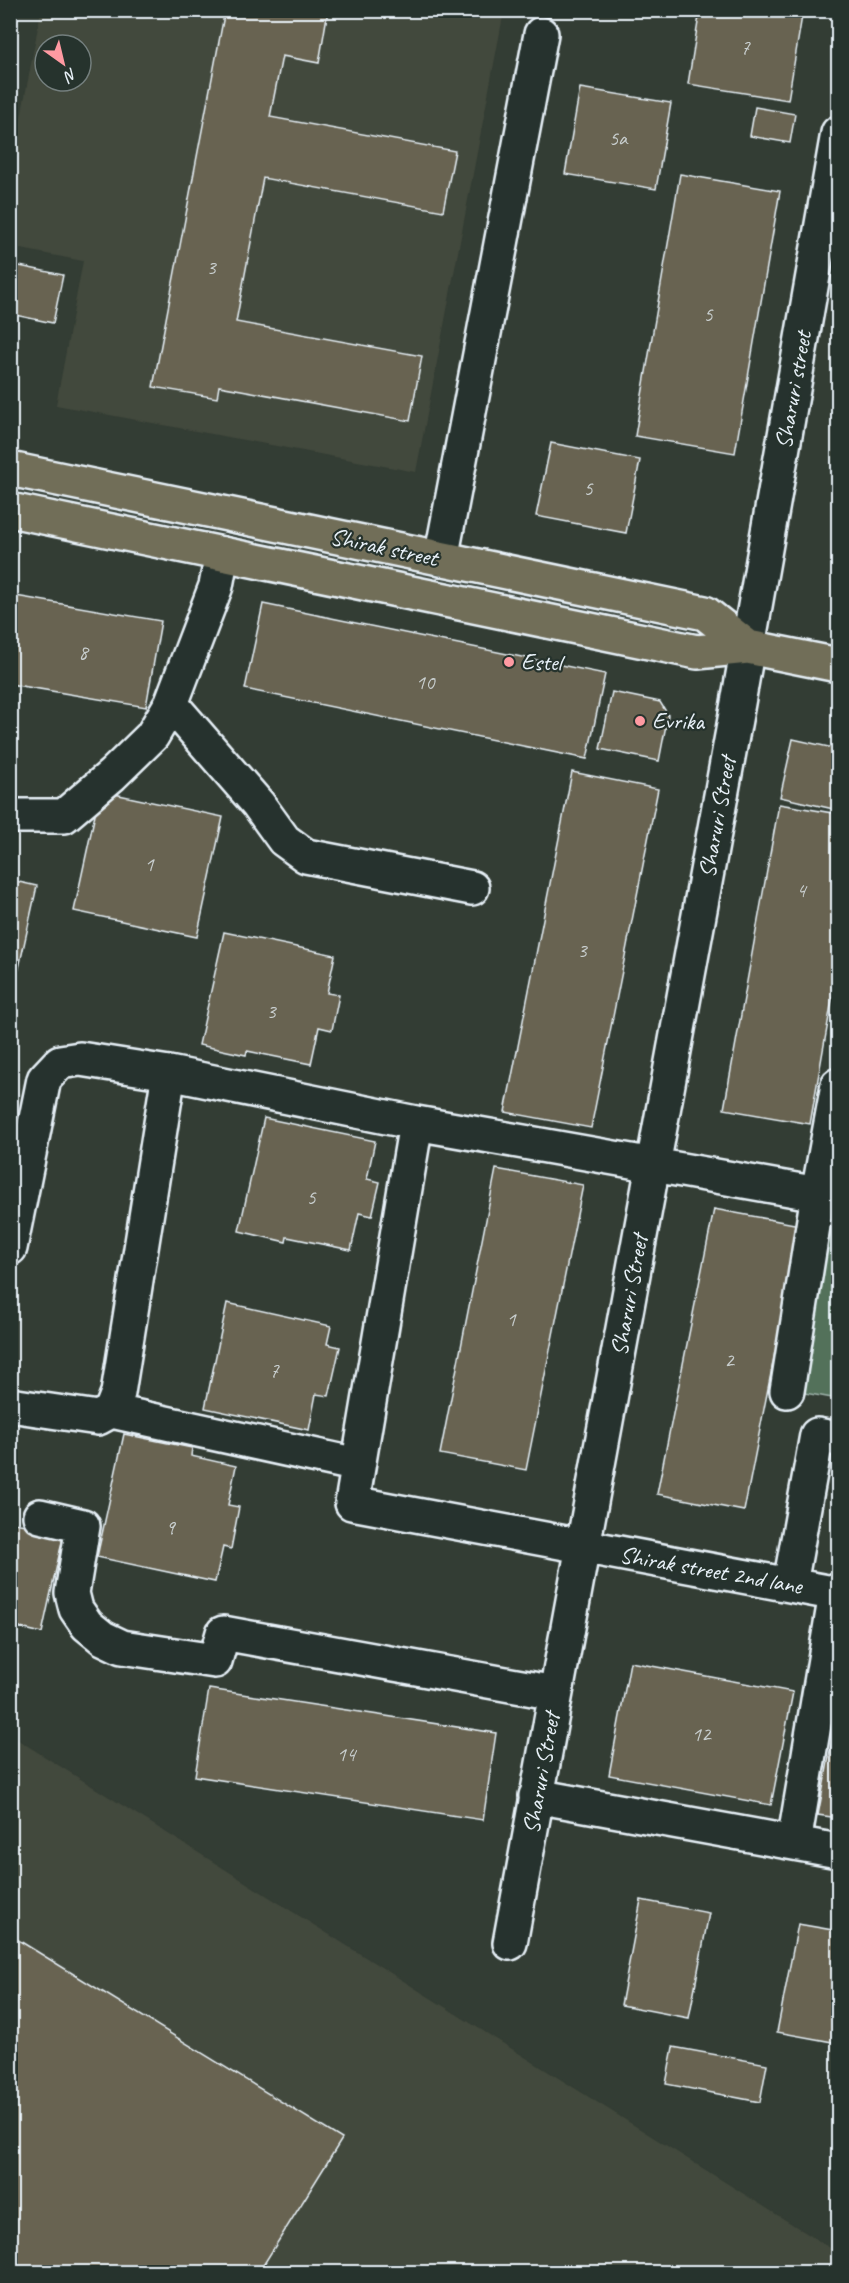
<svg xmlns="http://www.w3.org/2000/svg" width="849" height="2283" font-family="Caveat,sans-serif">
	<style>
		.built { fill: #43493d; fill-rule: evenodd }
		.green { fill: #52715a; stroke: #9db1a9; stroke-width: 1.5 }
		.building { fill: #686451; stroke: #e8f1f8; stroke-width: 1.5 }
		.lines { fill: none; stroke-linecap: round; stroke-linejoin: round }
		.minor-casing { stroke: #e8f1f8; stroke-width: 38 }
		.highway-casing { stroke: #e8f1f8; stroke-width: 38 }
		.minor { stroke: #26332d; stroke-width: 33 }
		.highway { stroke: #716e59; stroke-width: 33 }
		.poi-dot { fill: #ff9aa2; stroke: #26332d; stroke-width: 2 }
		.labels { text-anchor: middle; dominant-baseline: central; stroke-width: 4.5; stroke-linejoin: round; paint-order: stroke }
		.number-label { font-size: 21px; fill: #c8cece }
		.street-label { font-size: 24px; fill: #e8f1f8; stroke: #26332d }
		.poi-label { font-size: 24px; fill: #e8f1f8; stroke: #26332d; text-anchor: start }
	</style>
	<rect width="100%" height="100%" fill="#333d34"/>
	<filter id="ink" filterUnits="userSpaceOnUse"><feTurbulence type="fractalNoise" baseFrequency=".0167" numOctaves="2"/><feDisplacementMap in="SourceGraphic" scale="12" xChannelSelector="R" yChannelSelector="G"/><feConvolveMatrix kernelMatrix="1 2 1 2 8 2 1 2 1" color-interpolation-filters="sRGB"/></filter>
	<g filter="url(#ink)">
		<path class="built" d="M 41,11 L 504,11 L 416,472 L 56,405 L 83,261 L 11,247 L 11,171 ZM 45,45 L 81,45 L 81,81 L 45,81 Z
			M 10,1735 L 838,2253 L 838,2272 L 11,2272 Z"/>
		<path class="green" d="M 838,1157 L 838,1399 L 799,1392 Z"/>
		<path class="building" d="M 225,10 L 328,10 L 319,63 L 282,56 L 270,117 L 455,151 L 443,211 L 263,178 L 236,322 L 422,356 L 410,421 L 219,386 L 217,398 L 153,387 Z
			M 700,10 L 803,10 L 788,100 L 688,84 Z
			M 580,88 L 671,103 L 656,189 L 565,174 Z
			M 755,107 L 795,114 L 790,143 L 750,136 Z
			M 680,174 L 780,191 L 735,453 L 635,436 Z
			M 10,264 L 63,275 L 53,323 L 10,314 Z
			M 551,443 L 640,460 L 626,533 L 536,516 Z
			M 10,595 L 161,621 L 146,707 L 10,684 Z
			M 263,604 L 605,674 L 587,759 L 245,689 Z
			M 612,692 L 660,702 L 668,715 L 659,761 L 600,749 Z
			M 793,739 L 838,749 L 838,810 L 780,797 Z
			M 572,772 L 658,789 L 591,1128 L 505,1112 Z
			M 100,791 L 223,817 L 197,937 L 74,911 Z
			M 779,804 L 838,814 L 838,966 L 810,1124 L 724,1109 Z
			M 10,880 L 37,886 L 13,995 L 10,994 Z
			M 224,932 L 335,955 L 327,993 L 339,995 L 332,1030 L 319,1027 L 311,1064 L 247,1051 L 246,1055 L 199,1045 Z
			M 264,1118 L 375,1141 L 367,1179 L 380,1182 L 372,1216 L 359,1213 L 351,1250 L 287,1237 L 286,1242 L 239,1231 Z
			M 496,1169 L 583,1185 L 526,1470 L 440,1454 Z
			M 714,1209 L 800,1225 L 744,1511 L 657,1494 Z
			M 227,1303 L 331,1326 L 327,1344 L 340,1347 L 329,1396 L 316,1394 L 309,1430 L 205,1408 Z
			M 124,1434 L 192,1448 L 191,1456 L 236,1466 L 228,1505 L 239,1507 L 231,1549 L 223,1547 L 215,1582 L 97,1557 Z
			M 10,1522 L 64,1533 L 42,1633 L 16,1627 L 11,1649 Z
			M 630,1662 L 793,1692 L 771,1805 L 609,1775 Z
			M 209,1689 L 496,1733 L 483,1820 L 195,1776 Z
			M 838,1709 L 838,1818 L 818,1815 Z
			M 641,1900 L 709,1913 L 689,2018 L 621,2005 Z
			M 798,1924 L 838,1931 L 838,2043 L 777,2032 Z
			M 10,1935 L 342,2139 L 259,2272 L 10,2272 Z
			M 673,2047 L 767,2064 L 760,2102 L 666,2084 Z"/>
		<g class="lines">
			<defs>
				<path id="minor" d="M 441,559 L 541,34
					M 171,704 L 258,804 L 284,840 L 306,856 L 472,888
					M 10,816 L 64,816 L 112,775 L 152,736 L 171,704 L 216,586 L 222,554
					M 416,1123 L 352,1503 L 838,1594
					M 10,1248 L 44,1079 L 60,1062 L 80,1059 L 169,1073
					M 787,1391 L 818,1194 L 838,1085
					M 10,1405 L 98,1418 L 111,1411 L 118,1393 L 169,1073 L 416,1123 L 818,1194
					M 111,1411 L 358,1465
					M 40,1516 L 83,1526 L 72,1593 L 76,1609 L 87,1625 L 103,1638 L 122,1647 L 215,1661 L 223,1633 L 555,1693
					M 790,1584 L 817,1435 L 838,1439
					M 536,1796 L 838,1851
					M 794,1843 L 836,1594
					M 510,1943 L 738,703 L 838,133"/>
				<path id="highway" d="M 10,469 L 705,613 L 748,647
					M 10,510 L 697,652 L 748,647 L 838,665"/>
			</defs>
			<use href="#minor" class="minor-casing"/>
			<use href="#highway" class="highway-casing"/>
			<use href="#minor" class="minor"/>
			<use href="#highway" class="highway"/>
		</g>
	</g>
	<g class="poi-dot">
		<circle cx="509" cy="662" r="6"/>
		<circle cx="640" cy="721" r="6"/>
	</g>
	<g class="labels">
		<g class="number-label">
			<text x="745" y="47">7</text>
			<text x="618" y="138">5a</text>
			<text x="211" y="267">3</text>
			<text x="708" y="314">5</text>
			<text x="588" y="488">5</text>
			<text x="83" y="652">8</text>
			<text x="425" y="682">10</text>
			<text x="149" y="864">1</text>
			<text x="801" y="890">4</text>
			<text x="582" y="950">3</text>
			<text x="271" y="1011">3</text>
			<text x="311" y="1197">5</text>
			<text x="511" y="1319">1</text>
			<text x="729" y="1360">2</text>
			<text x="274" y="1370">7</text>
			<text x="170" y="1527">9</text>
			<text x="701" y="1734">12</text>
			<text x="346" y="1754">14</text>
		</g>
		<g class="street-label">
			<text transform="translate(793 390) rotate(-80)">Sharuri street</text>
			<text transform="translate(384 547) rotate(12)">Shirak street</text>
			<text transform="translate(717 817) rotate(-80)">Sharuri Street</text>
			<text transform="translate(629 1295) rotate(-80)">Sharuri Street</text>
			<text transform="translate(711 1570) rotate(10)">Shirak street 2nd lane</text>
			<text transform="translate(541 1773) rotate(-80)">Sharuri Street</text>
		</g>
		<g class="poi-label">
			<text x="521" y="662">Estel</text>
			<text x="652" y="721">Evrika</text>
		</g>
	</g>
	<rect width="849" height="2283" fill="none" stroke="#26332d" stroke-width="36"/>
	<rect x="18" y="18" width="813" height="2247" fill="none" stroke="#e8f1f8" stroke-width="2" filter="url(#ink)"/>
	<g transform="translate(63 63) rotate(146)"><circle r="28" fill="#26332d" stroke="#747f7e" stroke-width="1.5"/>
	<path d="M0-4.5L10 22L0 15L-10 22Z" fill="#ff9aa2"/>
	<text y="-9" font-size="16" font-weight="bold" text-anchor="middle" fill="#e8f1f8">N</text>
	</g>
</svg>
